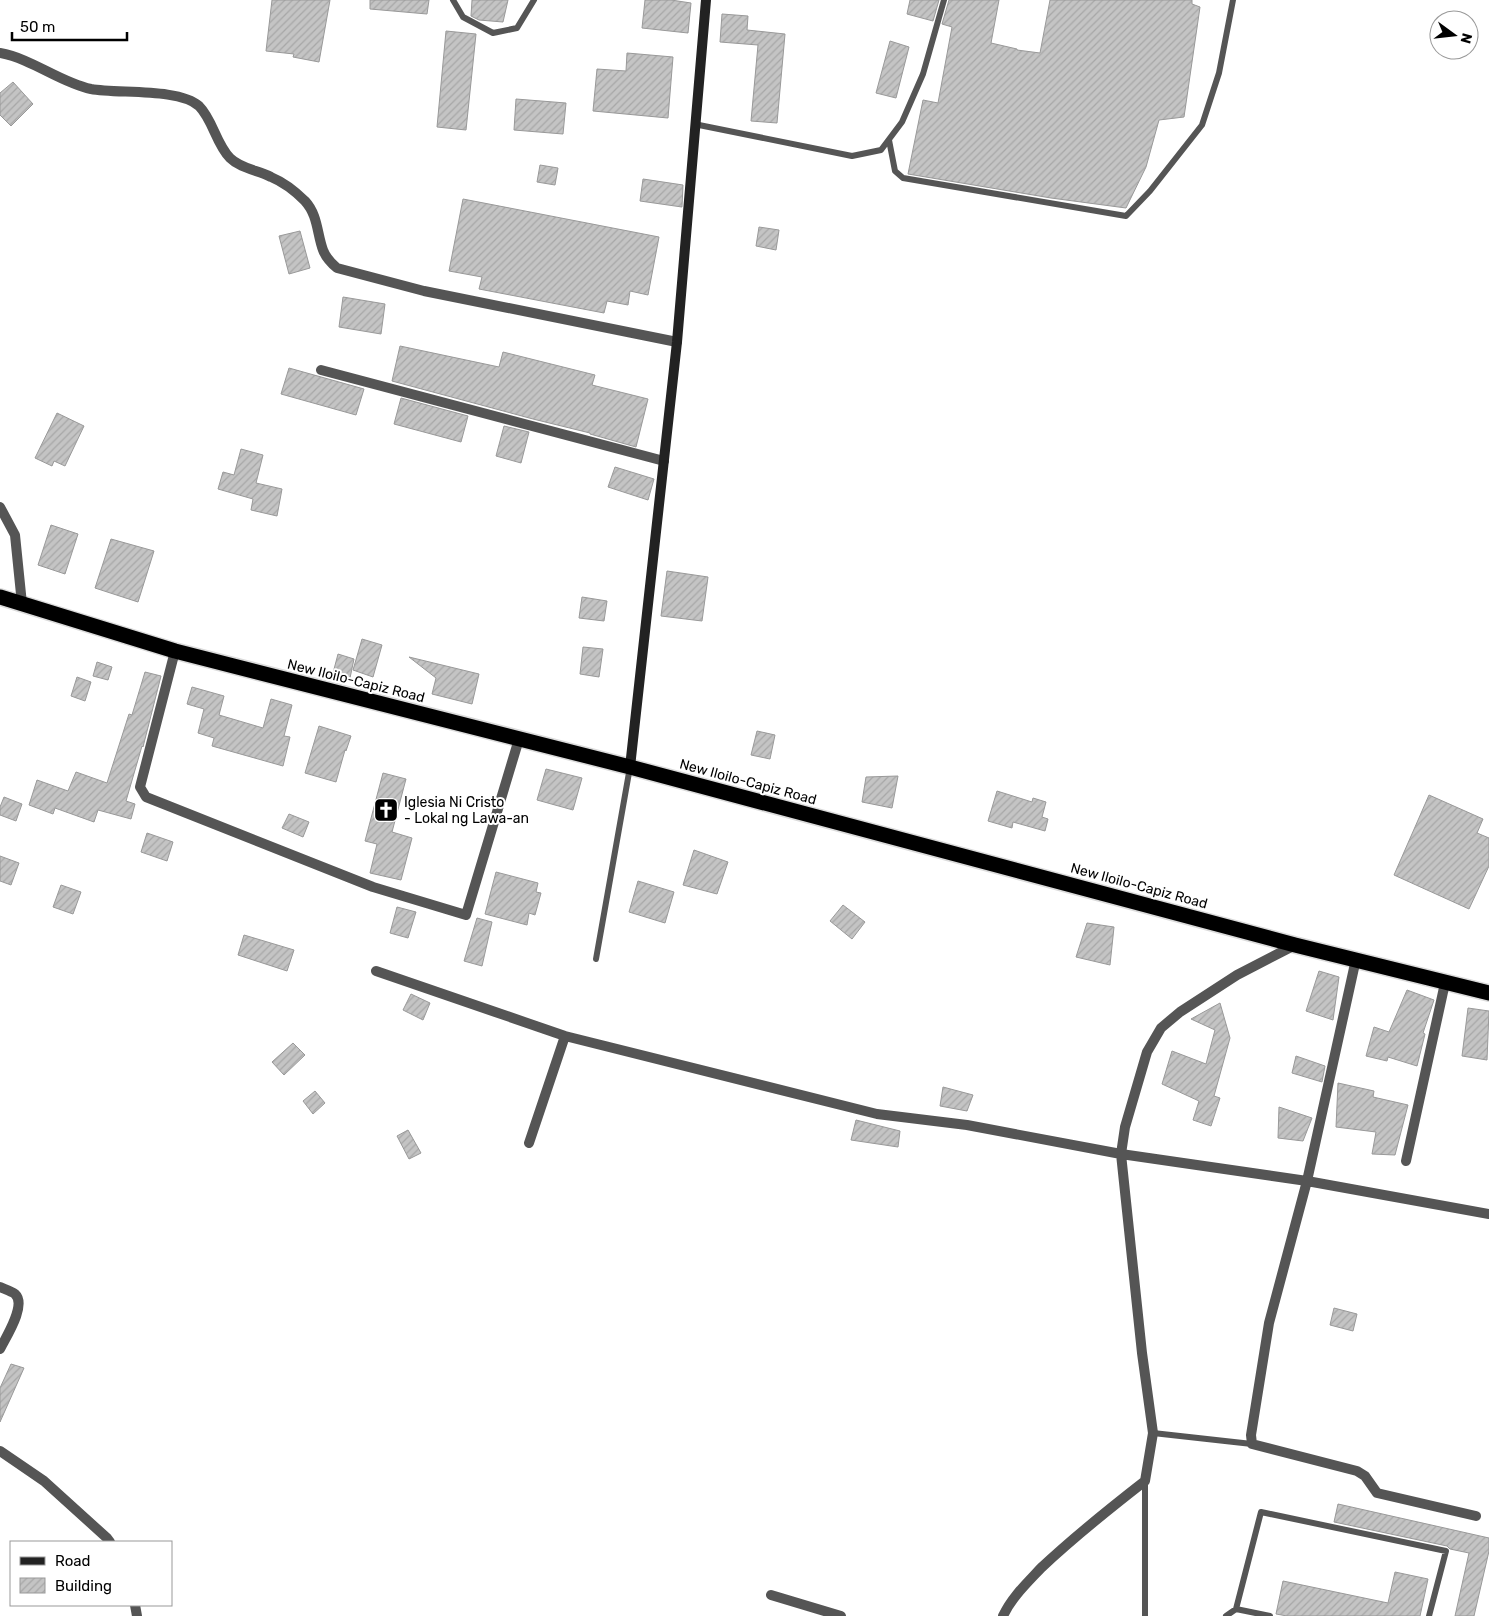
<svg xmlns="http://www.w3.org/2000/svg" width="1489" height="1616" font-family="Rubik,sans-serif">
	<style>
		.building { fill: url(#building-hatch); stroke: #999 }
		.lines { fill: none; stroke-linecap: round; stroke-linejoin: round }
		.highway-casing { stroke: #dbdbdb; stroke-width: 18 }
		.lane { stroke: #555; stroke-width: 6 }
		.street { stroke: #555; stroke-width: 10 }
		.secondary { stroke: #222; stroke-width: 10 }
		.highway { stroke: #000; stroke-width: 15 }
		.labels { text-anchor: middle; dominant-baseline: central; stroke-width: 4; stroke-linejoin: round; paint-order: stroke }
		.street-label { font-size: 14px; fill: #000; stroke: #fff }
		.poi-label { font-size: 14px; fill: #000; stroke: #fff; text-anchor: start }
	</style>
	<defs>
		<pattern id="building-hatch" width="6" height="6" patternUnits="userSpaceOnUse" patternTransform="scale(1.25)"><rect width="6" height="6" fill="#c4c4c4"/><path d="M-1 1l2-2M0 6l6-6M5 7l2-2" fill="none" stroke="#a7a7a7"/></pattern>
	</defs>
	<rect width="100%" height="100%" fill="#fff"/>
	<path class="building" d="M 272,0 L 330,0 L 319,62 L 293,57 L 294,54 L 266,51 Z
		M 370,0 L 429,0 L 427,14 L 370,9 Z
		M 472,0 L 508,0 L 503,22 L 479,20 L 471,16 Z
		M 645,0 L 671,0 L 691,3 L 688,33 L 642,28 Z
		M 910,0 L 939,0 L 933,21 L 907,14 Z
		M 949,0 L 999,0 L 991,43 L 1017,49 L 1017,50 L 1040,53 L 1050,0 L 1192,0 L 1192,4 L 1200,7 L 1184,117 L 1159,120 L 1146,167 L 1126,208 L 1051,198 L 908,174 L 923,100 L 938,103 L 952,27 L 942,24 Z
		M 722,14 L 748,16 L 747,30 L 785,34 L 777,123 L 751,121 L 758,45 L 720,42 Z
		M 446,31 L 476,34 L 466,130 L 437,127 Z
		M 890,41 L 909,47 L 896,98 L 876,93 Z
		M 627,53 L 673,57 L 668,118 L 593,111 L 597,69 L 626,71 Z
		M 13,82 L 33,104 L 11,126 L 0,115 L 0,93 Z
		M 516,99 L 566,103 L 563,134 L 514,130 Z
		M 540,165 L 558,168 L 555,185 L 537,182 Z
		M 643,179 L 683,185 L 682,207 L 640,201 Z
		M 463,199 L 659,237 L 648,295 L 630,291 L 628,305 L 607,301 L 604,313 L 479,289 L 482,277 L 449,271 Z
		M 759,227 L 779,230 L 776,250 L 756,246 Z
		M 300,231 L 310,268 L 289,274 L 279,236 Z
		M 343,297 L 385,304 L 381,334 L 339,327 Z
		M 400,346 L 499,367 L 503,352 L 595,375 L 592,385 L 648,399 L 636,447 L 590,434 L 590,433 L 533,419 L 392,381 Z
		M 289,368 L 364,389 L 356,415 L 281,394 Z
		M 401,398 L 468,416 L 461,442 L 394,424 Z
		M 57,413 L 84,426 L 65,466 L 54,461 L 52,466 L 35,458 Z
		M 504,426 L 529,432 L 521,463 L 496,456 Z
		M 241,449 L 263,455 L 256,483 L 282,489 L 277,516 L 251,510 L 253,499 L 218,489 L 223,472 L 234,475 Z
		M 615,467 L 654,479 L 648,500 L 608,487 Z
		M 51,525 L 78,534 L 65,574 L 38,565 Z
		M 111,539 L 154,551 L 138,602 L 95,588 Z
		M 667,571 L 708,577 L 702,621 L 661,616 Z
		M 582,597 L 607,601 L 604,621 L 579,618 Z
		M 362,639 L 382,645 L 373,677 L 353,670 Z
		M 583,647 L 603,649 L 599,677 L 580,674 Z
		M 338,654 L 354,659 L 350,678 L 333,673 Z
		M 409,657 L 479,674 L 472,704 L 432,694 L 436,678 Z
		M 97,662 L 112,667 L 108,680 L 93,676 Z
		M 145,672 L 161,676 L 143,747 L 142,746 L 126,801 L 135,804 L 131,819 L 98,810 L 94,822 L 55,808 L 53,814 L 29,805 L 37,780 L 68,791 L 76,772 L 107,783 L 129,714 L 132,715 Z
		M 77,677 L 91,682 L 85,701 L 71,696 Z
		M 192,687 L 224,696 L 219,715 L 263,728 L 271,699 L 292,705 L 284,736 L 290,737 L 283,766 L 212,746 L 214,738 L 198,733 L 204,709 L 187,704 Z
		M 319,726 L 351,736 L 346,751 L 345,750 L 336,782 L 305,773 Z
		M 757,731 L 775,735 L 770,759 L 751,755 Z
		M 546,769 L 582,778 L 573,810 L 537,800 Z
		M 383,773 L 406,779 L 392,832 L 412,838 L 401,880 L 370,873 L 377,844 L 365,841 Z
		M 898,776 L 892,808 L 862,802 L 866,777 Z
		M 997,791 L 1032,802 L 1033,798 L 1046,802 L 1042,817 L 1048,819 L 1045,831 L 1013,822 L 1012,828 L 988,821 Z
		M 1429,795 L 1483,819 L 1477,833 L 1489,838 L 1489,866 L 1469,909 L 1394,875 Z
		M 4,797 L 22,804 L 16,821 L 0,815 L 0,807 Z
		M 289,814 L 309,822 L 303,837 L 282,828 Z
		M 147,833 L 173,842 L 167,861 L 141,852 Z
		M 694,850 L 728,862 L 717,894 L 683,885 Z
		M 0,856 L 19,863 L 11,885 L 0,881 Z
		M 496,872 L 538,883 L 536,892 L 541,893 L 535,915 L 529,913 L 527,925 L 485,914 Z
		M 638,881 L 674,892 L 665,923 L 629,912 Z
		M 61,885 L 81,892 L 73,914 L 53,907 Z
		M 843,905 L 865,922 L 852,939 L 830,921 Z
		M 397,907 L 416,912 L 408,938 L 390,933 Z
		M 477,918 L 492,922 L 482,966 L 464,961 Z
		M 1087,923 L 1114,927 L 1110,965 L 1076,957 Z
		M 244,935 L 294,950 L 287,971 L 238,955 Z
		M 1319,971 L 1339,977 L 1333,1020 L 1306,1011 Z
		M 1407,990 L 1434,1000 L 1423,1033 L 1425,1034 L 1417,1066 L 1388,1057 L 1387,1061 L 1366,1056 L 1374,1027 L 1389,1032 Z
		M 411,994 L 430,1003 L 423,1020 L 403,1010 Z
		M 1220,1003 L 1230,1038 L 1214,1096 L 1220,1098 L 1211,1126 L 1193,1120 L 1199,1101 L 1162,1084 L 1172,1051 L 1206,1064 L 1215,1030 L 1191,1019 Z
		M 1468,1008 L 1489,1011 L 1487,1060 L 1462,1056 Z
		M 293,1043 L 305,1055 L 284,1075 L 272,1062 Z
		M 1296,1056 L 1325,1066 L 1322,1082 L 1292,1073 Z
		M 1338,1083 L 1374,1091 L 1373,1097 L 1408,1105 L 1395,1155 L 1372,1154 L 1376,1132 L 1336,1127 Z
		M 943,1087 L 973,1095 L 967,1111 L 940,1106 Z
		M 315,1091 L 325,1103 L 313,1114 L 303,1101 Z
		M 1279,1107 L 1312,1118 L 1303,1141 L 1278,1138 Z
		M 856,1120 L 900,1131 L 898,1147 L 851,1140 Z
		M 408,1130 L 421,1153 L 409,1159 L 397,1136 Z
		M 1334,1308 L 1357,1314 L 1353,1331 L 1330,1325 Z
		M 11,1364 L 24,1368 L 0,1422 L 0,1388 Z
		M 1338,1504 L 1489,1538 L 1489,1551 L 1474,1616 L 1455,1616 L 1469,1553 L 1450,1549 L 1447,1546 L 1334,1522 Z
		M 1395,1572 L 1428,1579 L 1420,1616 L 1287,1616 L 1276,1614 L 1283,1581 L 1388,1603 Z"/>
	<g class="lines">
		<defs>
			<path id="highway" d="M 0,597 L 175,651 L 630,767 L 1295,945 L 1489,993"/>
		</defs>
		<use href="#highway" class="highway-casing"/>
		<path class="lane" d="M 453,0 L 463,17 L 493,33 L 517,28 L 534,0
			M 694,124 L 852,156 L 881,150 L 902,122 L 923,74 L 944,0
			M 889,140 L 895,171 L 903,178 L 1126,216 L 1150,191 L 1202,125 L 1219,73 L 1233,0
			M 596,959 L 630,767
			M 1153,1433 L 1252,1444
			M 1145,1481 L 1145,1616
			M 1236,1609 L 1261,1512 L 1446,1551 L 1429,1616
			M 1226,1616 L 1236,1609 L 1270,1616"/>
		<path class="street" d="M 0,53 C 33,59 59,82 91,89 C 118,94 179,88 199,106 C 213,120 216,144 230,158 C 241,169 258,170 271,177 C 283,182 296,192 305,201 C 318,215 317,234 323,250 C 326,258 331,263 337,268 L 424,291 L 677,342
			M 321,370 L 664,461
			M 0,507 L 15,535 L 22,604
			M 175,651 L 140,787 L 146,797 L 373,887 L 466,915 L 519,739
			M 1356,959 L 1307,1181 L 1269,1323 L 1251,1435 L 1252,1444 L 1357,1471 L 1365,1476 L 1377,1493 L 1476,1516
			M 376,971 L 565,1036 L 877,1114 L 967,1125 L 1121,1154 L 1307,1181 L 1489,1214
			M 529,1143 L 565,1036
			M 1406,1161 L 1445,983
			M 0,1287 C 4,1289 11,1291 15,1294 C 27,1305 6,1337 0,1349
			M 0,1451 L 44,1481 L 107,1538 L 110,1542
			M 771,1595 L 841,1616
			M 135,1605 L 137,1616
			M 1003,1616 C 1012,1597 1027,1583 1041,1568 C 1074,1537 1109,1509 1145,1481 L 1153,1433 L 1142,1353 L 1121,1154 L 1125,1127 L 1147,1052 L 1161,1028 L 1180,1012 L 1237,975 L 1295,945"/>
		<path class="secondary" d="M 630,767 L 677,342 L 706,0"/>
		<use href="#highway" class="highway"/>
	</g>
	<defs>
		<symbol id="church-square" viewBox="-11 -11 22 22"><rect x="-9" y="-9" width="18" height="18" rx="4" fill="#000" stroke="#fff"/><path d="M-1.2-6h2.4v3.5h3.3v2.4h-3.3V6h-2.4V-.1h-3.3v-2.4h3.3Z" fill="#fff"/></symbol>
	</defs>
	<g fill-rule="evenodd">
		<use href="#church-square" x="372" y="796" width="28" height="28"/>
	</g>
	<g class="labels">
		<g class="street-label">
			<text transform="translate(356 681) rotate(14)">New Iloilo-Capiz Road</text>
			<text transform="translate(748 782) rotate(15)">New Iloilo-Capiz Road</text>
			<text transform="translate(1139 886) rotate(15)">New Iloilo-Capiz Road</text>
		</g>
		<g class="poi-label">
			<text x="404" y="802">Iglesia Ni Cristo<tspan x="404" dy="16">- Lokal ng Lawa-an</tspan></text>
		</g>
	</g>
	<rect x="10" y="1541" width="162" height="65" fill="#ffffff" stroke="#999999"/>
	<rect x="20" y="1557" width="25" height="8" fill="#222222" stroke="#999999"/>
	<text x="55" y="1566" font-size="15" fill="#000000">Road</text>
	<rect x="20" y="1578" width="25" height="15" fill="url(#building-hatch)" stroke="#999999"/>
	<text x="55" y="1591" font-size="15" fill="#000000">Building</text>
	<g transform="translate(1454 35) rotate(105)"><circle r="24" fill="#ffffff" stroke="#999999"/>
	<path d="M0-4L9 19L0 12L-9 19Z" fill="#000000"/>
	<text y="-8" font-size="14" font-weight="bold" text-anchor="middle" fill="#000000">N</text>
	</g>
	<path d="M12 32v8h115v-8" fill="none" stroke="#000000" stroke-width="2.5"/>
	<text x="20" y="32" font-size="15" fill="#000000" stroke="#ffffff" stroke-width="4" paint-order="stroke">50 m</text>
</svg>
